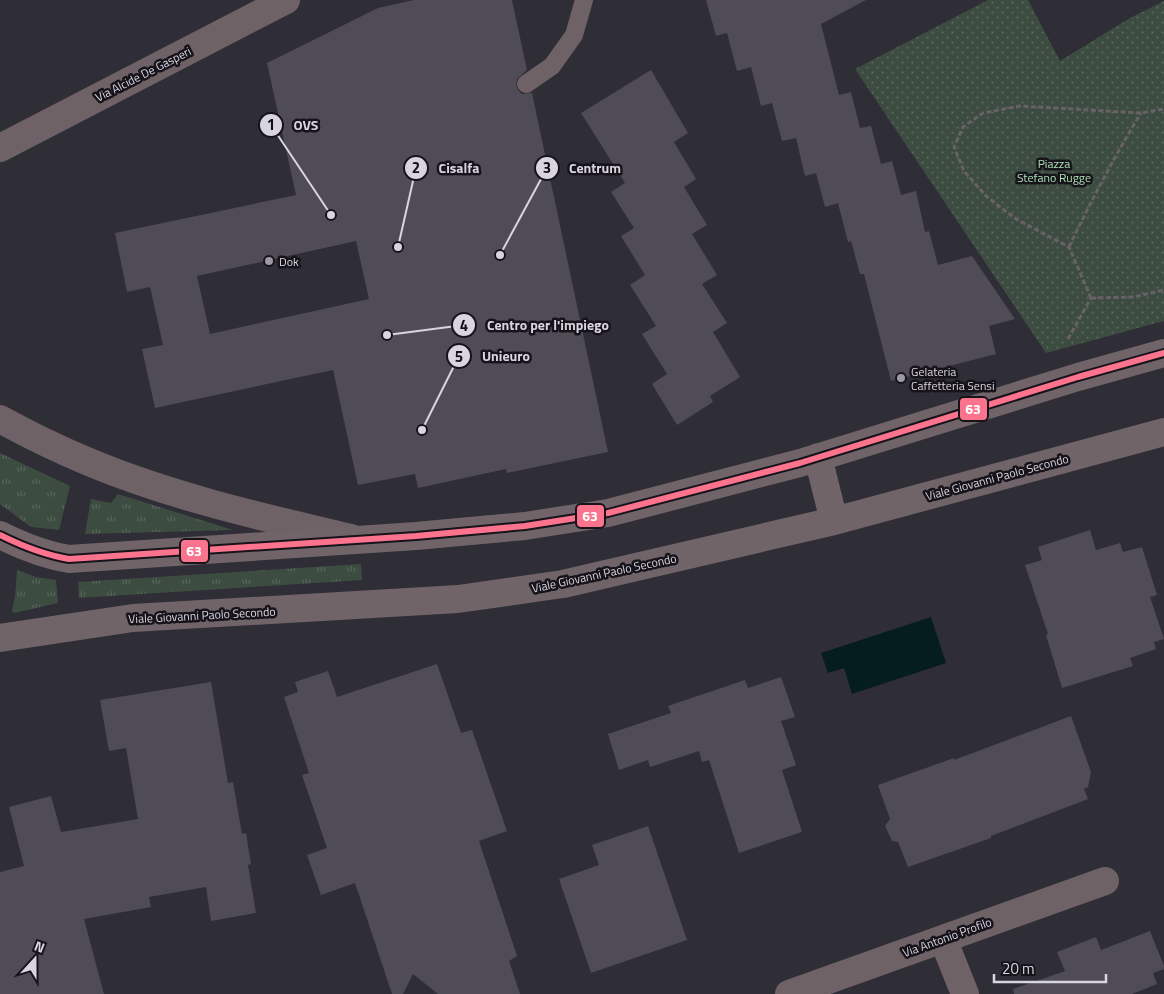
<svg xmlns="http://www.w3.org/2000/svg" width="1164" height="994" font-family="'Titillium Web',sans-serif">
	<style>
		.grass { fill: url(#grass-tufts) }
		.park { fill: url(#park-dots) }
		.water { fill: #061d1f }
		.building { fill: #4f4c56; fill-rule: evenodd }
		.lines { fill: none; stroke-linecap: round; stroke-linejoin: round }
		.path { stroke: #686165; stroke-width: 3; stroke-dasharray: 5 2.5; stroke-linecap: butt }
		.service { stroke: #6e6266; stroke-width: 18 }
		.minor { stroke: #6e6266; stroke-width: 28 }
		.tertiary { stroke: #6e6266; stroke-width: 28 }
		.secondary { stroke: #706469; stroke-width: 28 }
		.bus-1-casing { stroke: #16131b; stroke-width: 10 }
		.bus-1 { stroke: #fc738d; stroke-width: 6 }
		.poi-dot { fill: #9d9aa4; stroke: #16131b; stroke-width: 2 }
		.labels { text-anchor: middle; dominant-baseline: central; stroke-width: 5; stroke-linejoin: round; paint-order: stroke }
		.street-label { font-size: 12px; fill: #d8d5e0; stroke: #16131b }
		.park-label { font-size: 12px; fill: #aae0b2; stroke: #16131b }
		.poi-label { font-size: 12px; fill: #d8d5e0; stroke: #16131b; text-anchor: start }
		.leader { fill: none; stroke: #d8d5e0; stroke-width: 2 }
		.callout-dot { fill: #d8d5e0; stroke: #16131b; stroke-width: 2 }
		.mark-label { font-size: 15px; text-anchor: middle; font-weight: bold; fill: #111 }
		.callout-label { font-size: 14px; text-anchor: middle; font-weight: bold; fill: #d8d5e0; stroke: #16131b; stroke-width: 5; stroke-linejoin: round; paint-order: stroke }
		.line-badge { stroke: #16131b; stroke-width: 2 }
		.badge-label { font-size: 14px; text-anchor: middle; font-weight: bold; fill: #fff }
	</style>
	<defs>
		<pattern id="grass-tufts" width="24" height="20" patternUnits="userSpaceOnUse" patternTransform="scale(1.25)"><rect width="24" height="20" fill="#3d4c40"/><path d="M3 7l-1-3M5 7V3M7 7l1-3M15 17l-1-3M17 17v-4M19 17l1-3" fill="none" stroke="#58655b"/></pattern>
		<pattern id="park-dots" width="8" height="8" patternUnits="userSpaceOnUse" patternTransform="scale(1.25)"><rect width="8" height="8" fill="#3d4c40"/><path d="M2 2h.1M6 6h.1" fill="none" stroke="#58655b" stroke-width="1.8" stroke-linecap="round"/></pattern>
	</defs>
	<rect width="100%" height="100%" fill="#2f2d36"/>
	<path class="grass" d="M 0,453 L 70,486 L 59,530 L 31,527 L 0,504 Z
		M 118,494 L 233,530 L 85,534 L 91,499 L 111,503 Z
		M 361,564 L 362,580 L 79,598 L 78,582 Z
		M 17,570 L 36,577 L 56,580 L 58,603 L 14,613 L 12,611 L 15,597 Z"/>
	<path class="park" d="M 988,0 L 1028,0 L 1060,61 L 1130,18 L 1164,1 L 1164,321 L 1046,353 L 855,69 Z"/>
	<path class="water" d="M 931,617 L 946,663 L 852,694 L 844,668 L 828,673 L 821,653 Z"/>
	<path class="building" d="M 414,0 L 512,0 L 527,70 L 517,79 L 516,85 L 518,90 L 522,94 L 532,93 L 608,452 L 507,473 L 506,469 L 418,488 L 415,474 L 358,485 L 333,370 L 155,408 L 142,349 L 163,345 L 150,287 L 127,292 L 115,233 L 296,195 L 267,63 L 378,8 ZM 356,241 L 369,299 L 210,334 L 197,276 Z
		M 706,0 L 866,0 L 821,24 L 839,95 L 851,92 L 860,128 L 871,126 L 881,164 L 892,161 L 901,195 L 916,191 L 925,232 L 929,231 L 938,265 L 972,256 L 1015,319 L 989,326 L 996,354 L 891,381 L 864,274 L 860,274 L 851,241 L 848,242 L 838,203 L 825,207 L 816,173 L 805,176 L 796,138 L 782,141 L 772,103 L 761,106 L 751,67 L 737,71 L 727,33 L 716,36 Z
		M 651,70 L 688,133 L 674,142 L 696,179 L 684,187 L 707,225 L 692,234 L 717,275 L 702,284 L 727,323 L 713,332 L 740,377 L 710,396 L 713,402 L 677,425 L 652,384 L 667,374 L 642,334 L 656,326 L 630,285 L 645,275 L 621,236 L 634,228 L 611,192 L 625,183 L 581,113 Z
		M 1090,530 L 1096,550 L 1120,543 L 1123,552 L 1142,547 L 1157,595 L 1150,597 L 1164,639 L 1154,642 L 1156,649 L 1130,658 L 1133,666 L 1062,688 L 1046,635 L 1048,634 L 1025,565 L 1042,560 L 1038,547 Z
		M 437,664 L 461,733 L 472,730 L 507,831 L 479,841 L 517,956 L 509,961 L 520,994 L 438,994 L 413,974 L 403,994 L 392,994 L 355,883 L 321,895 L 307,855 L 327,848 L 302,775 L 309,773 L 284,697 L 298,692 L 295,682 L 328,671 L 337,697 Z
		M 781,677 L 795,717 L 781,721 L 796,765 L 782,770 L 802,832 L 739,853 L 709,760 L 702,762 L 699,751 L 650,767 L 648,760 L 619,770 L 608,734 L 671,713 L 668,706 L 745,680 L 748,688 Z
		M 211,682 L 228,783 L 233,782 L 242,834 L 246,833 L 251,864 L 248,865 L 256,913 L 211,921 L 206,887 L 149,897 L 151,907 L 84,919 L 104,994 L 0,994 L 0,872 L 24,866 L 9,807 L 51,796 L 61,832 L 138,819 L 126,748 L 109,751 L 100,700 Z
		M 1071,716 L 1091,772 L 1088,787 L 1084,789 L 1088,799 L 991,836 L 991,838 L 908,867 L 898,842 L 892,841 L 885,826 L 890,819 L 878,785 L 954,758 L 954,760 Z
		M 648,826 L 687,940 L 591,973 L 559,879 L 599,865 L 592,845 Z
		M 1150,931 L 1164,966 L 1164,969 L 1153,973 L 1157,984 L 1132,994 L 1014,994 L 1013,989 L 1065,971 L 1057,952 L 1096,937 L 1101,950 Z"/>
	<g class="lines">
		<path class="path" d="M 1069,247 C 1091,201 1114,157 1141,113
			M 1091,298 L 1069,247 L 1016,219 L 986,196 L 964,171 L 954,147 L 963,127 L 983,113 L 1020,106 L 1141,113 L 1164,109
			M 1091,298 L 1133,297 L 1164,290
			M 1068,339 L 1091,298"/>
		<path class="service" d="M 526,84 L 552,66 L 574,35 L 584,0"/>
		<path class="minor" d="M 943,939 L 965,994
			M 789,994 L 1105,881"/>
		<path class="tertiary" d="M 0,148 L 286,0
			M 0,419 C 29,435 58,449 89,462 C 173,497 262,517 351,538"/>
		<path class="secondary" d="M 818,457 L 834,521
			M 0,535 C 22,546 44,555 69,559 L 416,536 L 525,526 L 608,513 L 800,463 L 1078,377 L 1164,353
			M 0,638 L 133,618 L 458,599 L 563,584 L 834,521 L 1164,432"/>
		<defs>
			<path id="bus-1" d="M 0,535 C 22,546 44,555 69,559 L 416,536 L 525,526 L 608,513 L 800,463 L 1078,377 L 1164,353"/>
		</defs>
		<use href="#bus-1" class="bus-1-casing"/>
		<use href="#bus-1" class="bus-1"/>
	</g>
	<g class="poi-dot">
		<circle cx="269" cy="261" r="5"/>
		<circle cx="901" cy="378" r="5"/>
	</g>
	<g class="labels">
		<g class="street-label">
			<text transform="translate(143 74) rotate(-27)">Via Alcide De Gasperi</text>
			<text transform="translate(997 477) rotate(-15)">Viale Giovanni Paolo Secondo</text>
			<text transform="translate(604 573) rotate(-12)">Viale Giovanni Paolo Secondo</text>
			<text transform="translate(202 615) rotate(-3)">Viale Giovanni Paolo Secondo</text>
			<text transform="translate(947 937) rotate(-20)">Via Antonio Profilo</text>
		</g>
		<g class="park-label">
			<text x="1054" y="163">Piazza<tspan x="1054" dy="14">Stefano Rugge</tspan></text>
		</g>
		<g class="poi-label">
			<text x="279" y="261">Dok</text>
			<text x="911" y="371">Gelateria<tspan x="911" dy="14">Caffetteria Sensi</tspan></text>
		</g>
	</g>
	<path class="leader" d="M331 215L271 125M398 247L416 168M500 255L547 168M387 335L464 325M422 430L459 356"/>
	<g class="callout-dot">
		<circle cx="331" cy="215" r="5"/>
		<circle cx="398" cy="247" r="5"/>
		<circle cx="500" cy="255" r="5"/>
		<circle cx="387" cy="335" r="5"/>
		<circle cx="422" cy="430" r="5"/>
		<circle cx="271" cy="125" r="12"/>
		<circle cx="416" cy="168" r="12"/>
		<circle cx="547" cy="168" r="12"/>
		<circle cx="464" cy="325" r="12"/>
		<circle cx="459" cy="356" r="12"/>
	</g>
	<g class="mark-label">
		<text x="271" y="130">1</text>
		<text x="416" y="173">2</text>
		<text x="547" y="173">3</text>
		<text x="464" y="331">4</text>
		<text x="459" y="362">5</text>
	</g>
	<g class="callout-label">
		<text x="306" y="130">OVS</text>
		<text x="459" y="173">Cisalfa</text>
		<text x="595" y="173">Centrum</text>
		<text x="548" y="330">Centro per l'impiego</text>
		<text x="506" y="361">Unieuro</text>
	</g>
	<g class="line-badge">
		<rect x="959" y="397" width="29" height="24" rx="5" fill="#fc738d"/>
		<rect x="576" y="504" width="29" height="24" rx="5" fill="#fc738d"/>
		<rect x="180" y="539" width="29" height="24" rx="5" fill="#fc738d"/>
	</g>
	<g class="badge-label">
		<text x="973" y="414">63</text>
		<text x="590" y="521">63</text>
		<text x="194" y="556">63</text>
	</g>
	<g transform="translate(35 959) rotate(21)" stroke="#16131b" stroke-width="4" paint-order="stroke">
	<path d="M0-4L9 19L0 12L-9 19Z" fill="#d8d5e0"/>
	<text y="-8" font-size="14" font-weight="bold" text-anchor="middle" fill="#d8d5e0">N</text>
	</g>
	<path d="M994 974v8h112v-8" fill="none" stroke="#d8d5e0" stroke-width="2.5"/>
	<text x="1002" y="974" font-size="15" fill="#d8d5e0" stroke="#16131b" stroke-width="4" paint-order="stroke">20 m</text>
</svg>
